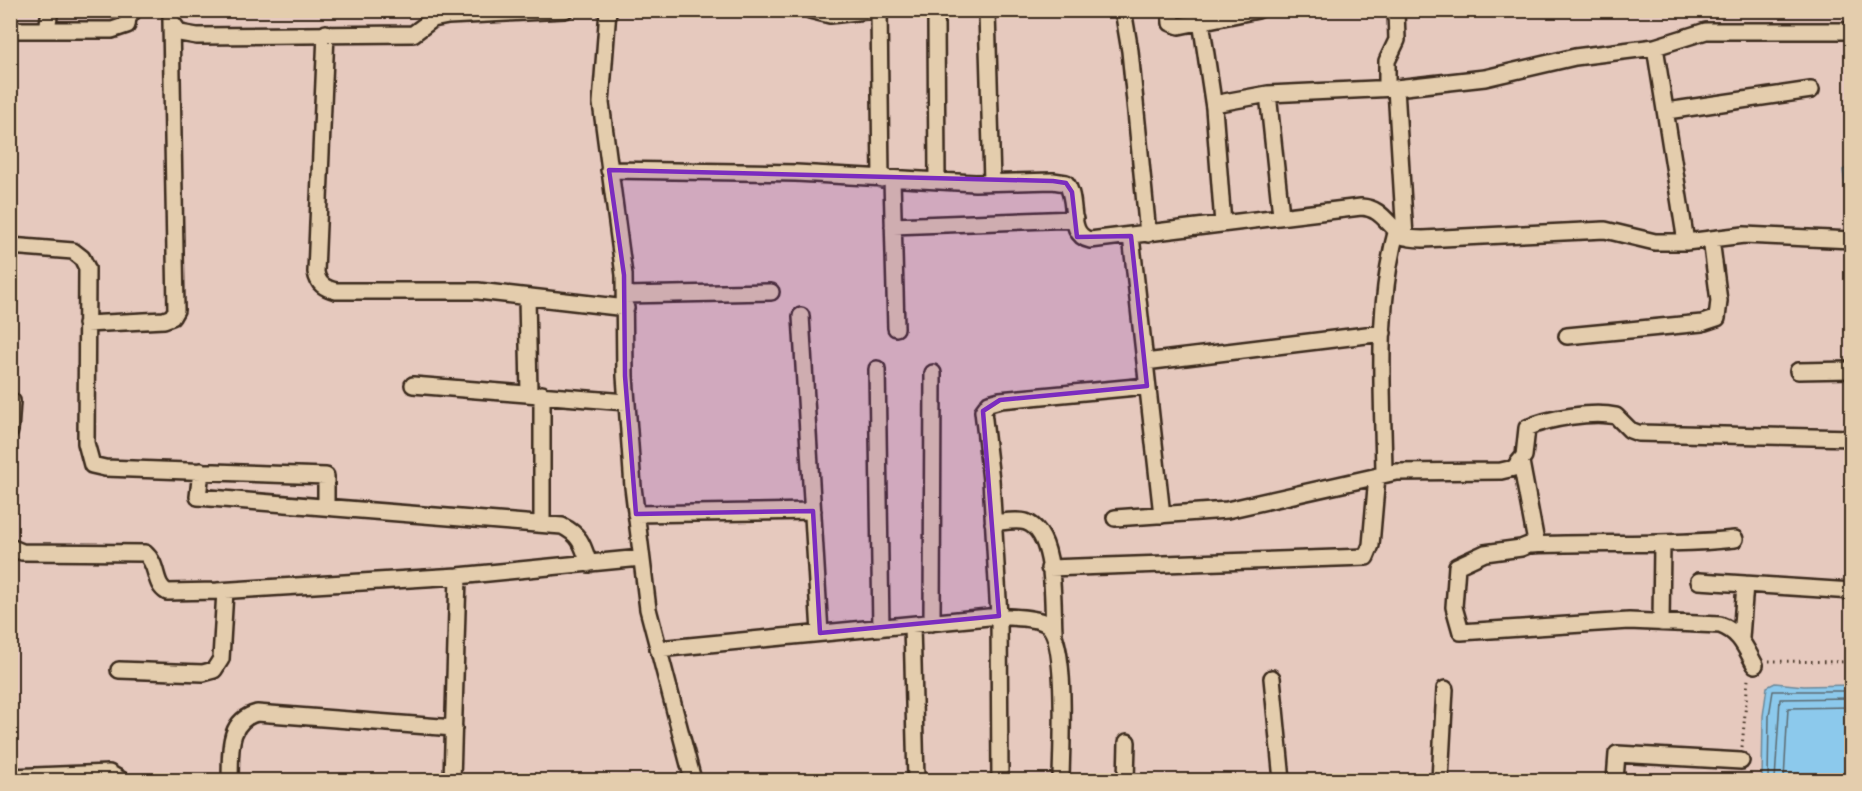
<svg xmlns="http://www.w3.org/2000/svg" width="1862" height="791" font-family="Pangolin,sans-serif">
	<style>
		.water { fill: #8cc9ec; stroke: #6c899a; stroke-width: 1.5 }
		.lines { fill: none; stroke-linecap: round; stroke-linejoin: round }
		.shore { stroke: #5b6a70; stroke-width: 1.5 }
		.street-casing { stroke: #3b2a1e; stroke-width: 20 }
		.path { stroke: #3b2a1e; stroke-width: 3; stroke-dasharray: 1.5 4.5; stroke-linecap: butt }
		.street { stroke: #e4cdad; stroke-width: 15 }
		.marked { fill: #7b2cbf; fill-opacity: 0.2; stroke: #7b2cbf; stroke-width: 4.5; stroke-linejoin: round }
	</style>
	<rect width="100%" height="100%" fill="#e6c9be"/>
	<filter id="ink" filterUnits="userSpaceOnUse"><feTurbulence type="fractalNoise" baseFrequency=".0167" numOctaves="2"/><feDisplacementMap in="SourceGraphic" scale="12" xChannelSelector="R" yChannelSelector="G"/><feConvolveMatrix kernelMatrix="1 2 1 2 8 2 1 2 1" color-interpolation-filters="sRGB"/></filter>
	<g filter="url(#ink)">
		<path class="water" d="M 1851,165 L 1851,197 L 1845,185 L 1843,170 Z
			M 1775,683 L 1804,686 L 1851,685 L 1851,780 L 1762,780 L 1763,716 L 1767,687 Z"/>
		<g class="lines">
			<path class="shore" d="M 1768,780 L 1769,716 L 1773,691 L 1852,691
				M 1775,780 L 1780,699 L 1852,698
				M 1784,780 L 1788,708 L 1852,707"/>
			<defs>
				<path id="street" d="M 171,10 L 171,21 L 180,33 L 197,36 L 413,34 L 433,19 L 448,16 L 565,10
					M 608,10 L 601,103 L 624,275 L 625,376 L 633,487 L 648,609 L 693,780
					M 810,10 L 830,15 L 874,10
					M 879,10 L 881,179
					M 1123,10 L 1130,51 L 1148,234
					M 1170,10 L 1171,23 L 1179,26 L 1258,10
					M 987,13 L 992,182
					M 936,19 L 937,181
					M 1201,21 L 1214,108
					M 10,30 L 112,30 L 127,25 L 128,18 L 134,10
					M 47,30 L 50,10
					M 326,33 L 316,272 C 318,284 324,288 336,291 L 478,291 L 626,308
					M 1387,88 L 1387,61 L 1397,40 L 1396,10
					M 1396,88 L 1405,237
					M 1268,94 L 1396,88 L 1485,78 L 1575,57 L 1655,47 L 1706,31 L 1852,31
					M 1667,111 L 1811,90
					M 609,170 L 796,173 L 975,183 L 1053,181 L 1066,183 C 1079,200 1066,235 1090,240 L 1361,207 C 1383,208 1387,226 1404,236 C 1409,239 1417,239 1423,239 L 1605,230 L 1655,242 L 1686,242 L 1655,47
					M 892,179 L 896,328
					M 1223,224 L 1214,108 L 1219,103 L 1268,94 L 1281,215
					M 893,226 L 1075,219
					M 1131,236 L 1162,515
					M 1686,242 L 1744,235 L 1852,240
					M 10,246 L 73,251 L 82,258 L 87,268 L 86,443 L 92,465 L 105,468 L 326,476 L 326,507
					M 625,295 L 771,292
					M 527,297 L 529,393
					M 801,316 L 820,633
					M 86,324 L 164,320 L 172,317 L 176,310 L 171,21
					M 1567,336 L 1702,323 L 1717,318 L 1719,301 L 1711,239
					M 1145,362 L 1383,333
					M 877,369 L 881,628
					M 1798,371 L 1852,370
					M 413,385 L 626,402
					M 10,431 L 12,401
					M 1521,462 L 1536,542 L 1521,548 L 1485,553 L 1457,566 L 1454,607 L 1461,632 L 1629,621 L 1720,625 C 1740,632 1745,647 1755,665
					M 201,471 L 198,497 L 562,526 C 581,535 583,546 589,564
					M 1384,474 C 1383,392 1375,309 1397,229
					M 636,514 L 813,511
					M 1115,518 L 1227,510 L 1396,472 L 1501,471 L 1514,468 L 1524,456 L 1527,428 C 1548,418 1593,411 1616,416 L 1630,430 L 1638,433 L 1852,438
					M 542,522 L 542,394
					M 993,523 C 1003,522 1017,519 1026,522 C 1057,533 1052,603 1054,631
					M 1532,545 C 1600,542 1668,546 1735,539
					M 10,547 L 22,552 L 145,553 C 159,565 153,584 167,592 L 217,591 L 458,576 L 641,558
					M 1049,568 L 1366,557 L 1371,545 L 1377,476
					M 1699,581 L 1852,591
					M 932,623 L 933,373
					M 1661,623 L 1662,543
					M 912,625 L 916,780
					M 1741,638 L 1745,584
					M 658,649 L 999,616 C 1013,618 1033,617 1045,623 C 1069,635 1061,753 1061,780
					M 119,670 L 203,673 L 214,670 L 221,659 L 225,591
					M 1272,678 L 1282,780
					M 10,777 L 109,773 L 121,780
					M 230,780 C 231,754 226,721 257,713 L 454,728
					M 452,780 L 458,576
					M 1000,780 L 999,616 L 991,480 L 983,411 L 989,403 L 1000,400 L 1147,386
					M 1126,780 L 1127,742
					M 1440,780 L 1445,689
					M 1615,780 L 1617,754 L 1741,761"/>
			</defs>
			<use href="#street" class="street-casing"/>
			<path class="path" d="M 1769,661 L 1852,662
				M 1742,747 L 1748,679"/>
			<use href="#street" class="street"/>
		</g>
	</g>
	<path class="marked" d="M 609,170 L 1053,181 L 1066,183 L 1072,192 L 1077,237 L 1131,236 L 1147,386 L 1000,400 L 983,411 L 999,616 L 820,633 L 813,511 L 636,514 L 625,376 L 624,275 Z"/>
	<rect width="1862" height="791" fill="none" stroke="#e4cdad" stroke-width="36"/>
	<rect x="18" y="18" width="1826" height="755" fill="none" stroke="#3b2a1e" stroke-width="2" filter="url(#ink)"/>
</svg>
